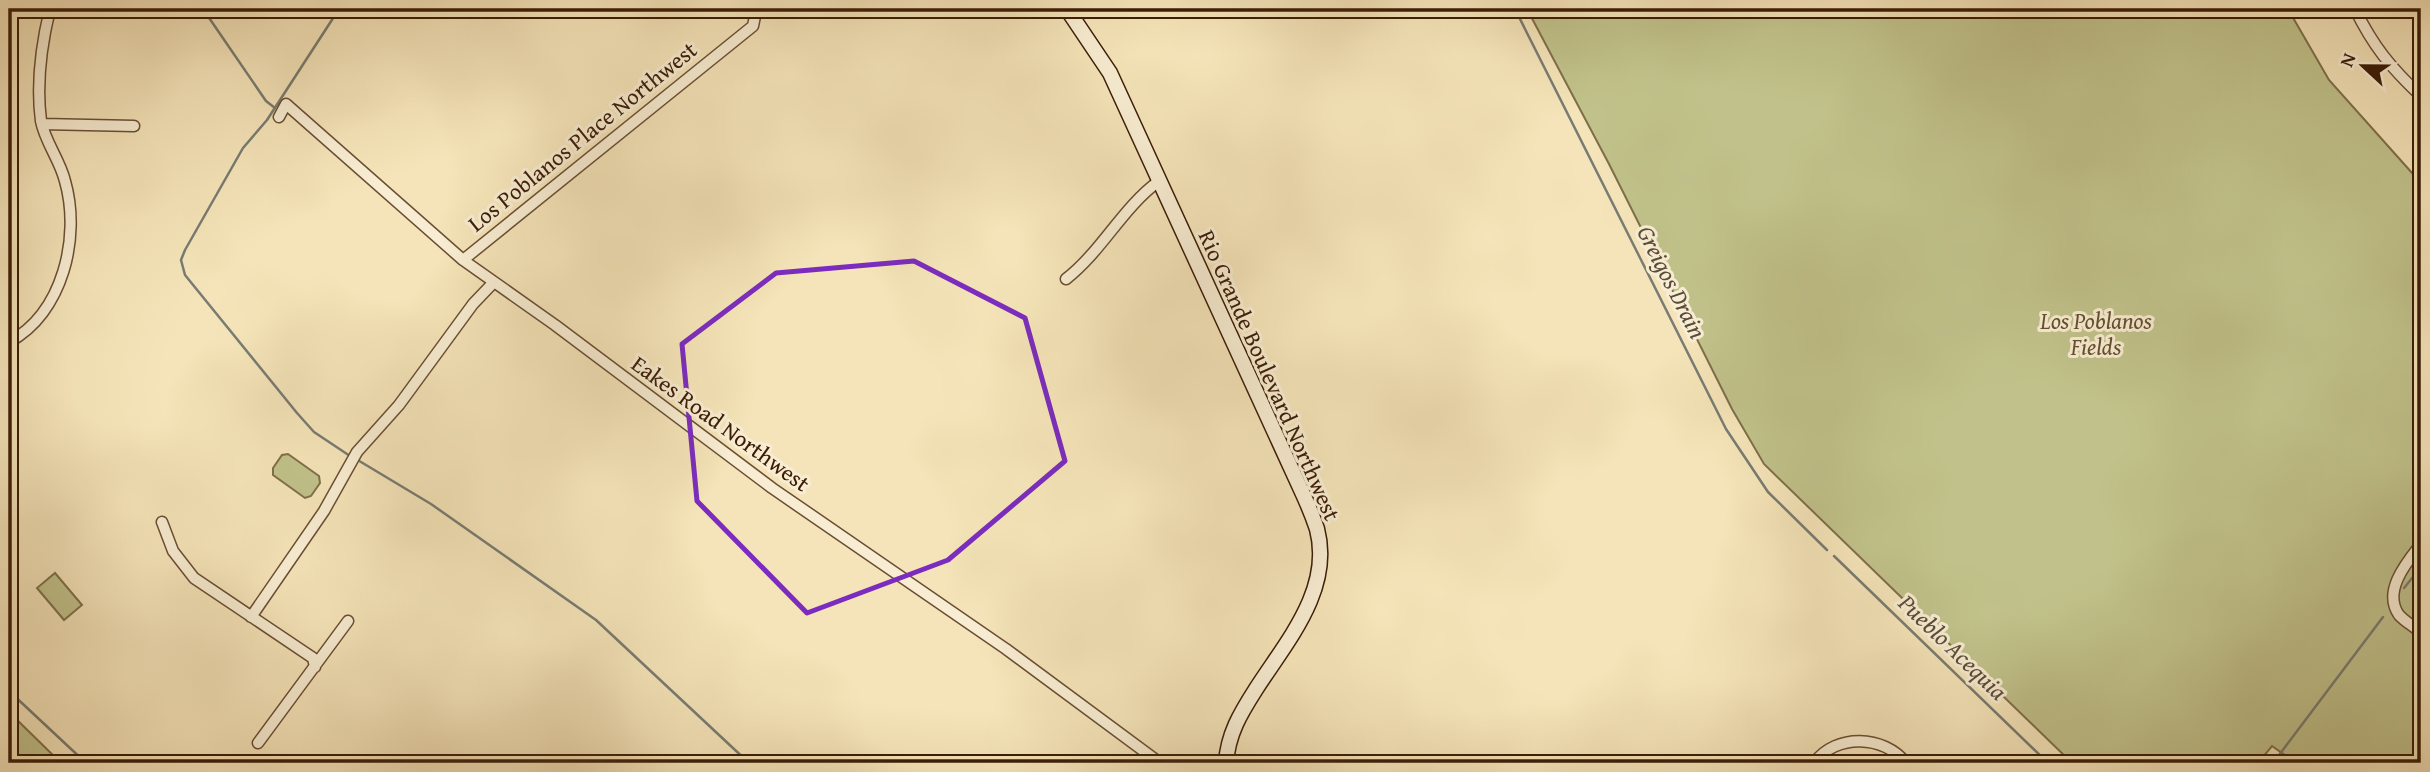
<svg xmlns="http://www.w3.org/2000/svg" width="2430" height="772" font-family="'Gentium Book Plus',serif">
	<style>
		.green { fill: #c1c28b; stroke: #7e6f49; stroke-width: 2 }
		.lines { fill: none; stroke-linecap: round; stroke-linejoin: round }
		.stream { stroke: #787c72; stroke-width: 2.5 }
		.street-casing { stroke: #6a4e34; stroke-width: 13 }
		.secondary-casing { stroke: #3b1c07; stroke-width: 17 }
		.street { stroke: #f8edd2; stroke-width: 10 }
		.secondary { stroke: #f8edd2; stroke-width: 14 }
		.marked { fill: none; stroke: #7b2cbf; stroke-width: 5; stroke-linejoin: round }
		.labels { text-anchor: middle; dominant-baseline: central; stroke-width: 6; stroke-linejoin: round; paint-order: stroke }
		.street-label { font-size: 23px; fill: #3b1c07; stroke: #f8edd2 }
		.park-label { font-size: 23px; font-style: italic; fill: #634e2f; stroke: #f8edd2 }
		.water-label { font-size: 24px; font-style: italic; fill: #594c3c; stroke: #f8edd2 }
	</style>
	<rect width="100%" height="100%" fill="#f5e4b9"/>
	<filter id="stains"><feTurbulence type="fractalNoise" baseFrequency=".00286" numOctaves="4"/><feColorMatrix values="0 0 0 0 .2 0 0 0 0 .09 0 0 0 0 .02 0 0 0 .5 -.17"/></filter>
	<radialGradient id="worn" r=".72"><stop offset=".6" stop-color="#630" stop-opacity="0"/><stop offset="1" stop-color="#630" stop-opacity=".3"/></radialGradient>
	<path class="green" d="M 1527,9 L 2288,9 L 2329,80 L 2421,183 L 2421,763 L 2296,763 L 2272,746 L 2258,763 L 2072,763 L 1764,464 L 1732,409 L 1609,164 Z
		M 288,454 L 319,476 L 320,483 L 311,496 L 305,498 L 273,475 L 273,468 L 282,455 Z
		M 55,573 L 82,605 L 64,620 L 37,588 Z
		M 9,712 L 61,763 L 9,763 Z"/>
	<g class="lines">
		<path class="stream" d="M 203,9 L 266,101 L 275,108
			M 339,9 L 267,120 L 243,148 L 185,250 L 181,260 L 185,275 L 297,413 L 314,432 L 350,456
			M 1515,9 L 1726,429 L 1768,492 L 1827,550
			M 2421,9 L 2421,13
			M 356,459 L 431,504 L 596,620 L 749,763
			M 1834,556 L 2048,763
			M 2404,588 L 2421,567
			M 9,691 L 86,763
			M 2273,763 L 2383,617"/>
		<defs>
			<path id="street" d="M 2355,9 C 2373,46 2391,68 2421,96
				M 279,117 L 286,104 L 463,260 L 555,325 L 772,488 L 1006,649 L 1160,763
				M 42,124 L 134,126
				M 463,260 L 753,26 L 755,16
				M 1066,279 C 1102,251 1122,208 1159,181
				M 9,342 C 63,313 81,237 65,181 C 60,160 45,142 41,121 C 36,83 41,46 50,9
				M 162,522 L 173,551 L 194,578 L 313,658 L 315,667
				M 2421,544 C 2407,562 2382,591 2399,615 C 2404,621 2415,627 2421,633
				M 251,617 L 324,511 L 357,452 L 399,405 L 473,304 L 494,282
				M 258,743 L 348,621
				M 1814,763 C 1836,733 1884,735 1906,763"/>
			<path id="secondary" d="M 1067,9 L 1110,73 L 1303,494 C 1308,505 1313,517 1317,529 C 1333,590 1286,642 1256,689 C 1240,714 1228,734 1226,763"/>
		</defs>
		<use href="#street" class="street-casing"/>
		<use href="#secondary" class="secondary-casing"/>
		<use href="#street" class="street"/>
		<use href="#secondary" class="secondary"/>
	</g>
	<path class="marked" d="M 914,261 L 1025,318 L 1065,461 L 948,560 L 807,613 L 697,501 L 682,344 L 776,273 Z"/>
	<g class="labels">
		<g class="street-label">
			<text transform="translate(582 136) rotate(-39)">Los Poblanos Place Northwest</text>
			<text transform="translate(1270 375) rotate(66)">Rio Grande Boulevard Northwest</text>
			<text transform="translate(721 423) rotate(36)">Eakes Road Northwest</text>
		</g>
		<g class="park-label">
			<text x="2096" y="320">Los Poblanos<tspan x="2096" dy="26">Fields</tspan></text>
		</g>
		<g class="water-label">
			<text transform="translate(1672 282) rotate(63)">Greigos Drain</text>
			<text transform="translate(1953 647) rotate(44)">Pueblo Acequia</text>
		</g>
	</g>
	<rect width="2430" height="772" fill="none" stroke="#f5e4b9" stroke-width="35"/>
	<rect x="10" y="10" width="2409" height="751" fill="none" stroke="#3b1c07" stroke-width="3.5"/>
	<rect x="18" y="18" width="2395" height="737" fill="none" stroke="#3b1c07" stroke-width="2"/>
	<g transform="translate(2363 66) rotate(292)" stroke="#f8edd2" stroke-width="5" paint-order="stroke">
	<path d="M0-5L12 26L0 18L-12 26Z" fill="#3b1c07"/>
	<text y="-10" font-size="19" font-weight="bold" text-anchor="middle" fill="#3b1c07">N</text>
	</g>
	<rect width="100%" height="100%" filter="url(#stains)"/>
	<rect width="100%" height="100%" fill="url(#worn)"/>
</svg>
